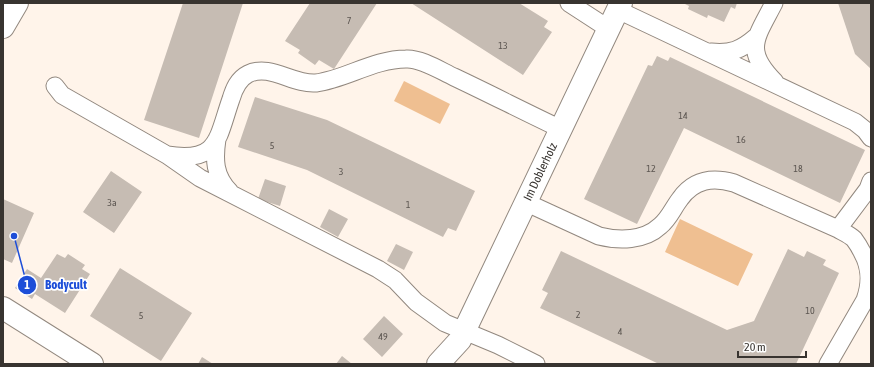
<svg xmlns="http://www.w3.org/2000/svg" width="874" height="367" font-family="'Asap Condensed',sans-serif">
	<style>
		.green { fill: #efbf91 }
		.building { fill: #c6bcb3 }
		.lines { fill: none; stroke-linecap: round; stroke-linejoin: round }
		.pedestrian-casing { stroke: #92887f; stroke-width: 19 }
		.minor-casing { stroke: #92887f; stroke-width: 24 }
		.primary-casing { stroke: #92887f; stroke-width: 24 }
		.pedestrian { stroke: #fff; stroke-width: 17 }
		.minor { stroke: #fff; stroke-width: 22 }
		.primary { stroke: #fff; stroke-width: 22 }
		.labels { text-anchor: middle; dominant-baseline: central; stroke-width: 3.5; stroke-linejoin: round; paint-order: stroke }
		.number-label { font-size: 10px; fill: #5c5651 }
		.street-label { font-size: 12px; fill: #383430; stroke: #fff }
		.leader { fill: none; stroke: #1d4ed8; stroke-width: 1.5 }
		.callout-dot { fill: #1d4ed8; stroke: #fff; stroke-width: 1.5 }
		.mark-label { font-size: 12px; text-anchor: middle; font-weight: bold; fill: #fff }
		.callout-label { font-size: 13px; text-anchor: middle; font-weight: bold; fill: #1d4ed8; stroke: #fff; stroke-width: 3.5; stroke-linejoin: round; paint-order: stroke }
	</style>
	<rect width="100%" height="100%" fill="#fff4ea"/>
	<path class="green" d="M 404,81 L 450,104 L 440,124 L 394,101 Z
		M 680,219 L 753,254 L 738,286 L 665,252 Z"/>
	<path class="building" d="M 183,3 L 243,3 L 199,138 L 144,120 Z
		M 310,3 L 377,3 L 334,69 L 319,60 L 315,65 L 298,53 L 300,50 L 285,41 Z
		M 411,3 L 519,3 L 548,21 L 544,27 L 552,32 L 523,75 Z
		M 683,3 L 737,3 L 735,9 L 731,7 L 724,22 L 708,15 L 707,18 L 688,9 L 689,6 Z
		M 838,3 L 871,3 L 871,69 L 855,54 Z
		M 657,56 L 668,61 L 670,57 L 865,150 L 840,203 L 684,128 L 637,224 L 584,199 L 648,65 L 652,66 Z
		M 255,97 L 327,120 L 475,191 L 456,231 L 448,228 L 443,237 L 307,170 L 238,147 Z
		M 111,171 L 142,192 L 114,233 L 83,212 Z
		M 265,179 L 286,186 L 280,206 L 258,199 Z
		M 3,199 L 34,213 L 12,263 L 3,259 Z
		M 329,209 L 348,219 L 338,237 L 320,227 Z
		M 396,244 L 413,252 L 404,270 L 387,261 Z
		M 788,249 L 804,257 L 807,251 L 826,260 L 823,265 L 839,273 L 796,364 L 659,364 L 540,308 L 548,293 L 542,290 L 561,251 L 727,330 L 754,321 Z
		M 57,254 L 65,258 L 68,254 L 85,265 L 82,269 L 90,274 L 65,313 L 35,294 L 32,299 L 15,288 L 27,269 L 41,278 Z
		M 120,268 L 192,313 L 161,361 L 90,316 Z
		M 384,316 L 403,334 L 382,357 L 363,339 Z
		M 342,356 L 352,364 L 336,364 Z
		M 202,357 L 213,364 L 198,364 Z"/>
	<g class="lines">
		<defs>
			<path id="pedestrian" d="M 569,3 L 609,29
				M 774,3 C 756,38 743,50 775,82
				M 618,10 L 855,122 L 865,130 L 871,138
				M 711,52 C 731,54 741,50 756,37
				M 55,86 L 62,95 L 167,155 L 200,178 L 378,269 L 395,280 L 416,302 L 445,323 L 498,345 L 536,364
				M 217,139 C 214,159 214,176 230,192
				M 167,155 C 219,163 217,139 231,99 C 234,89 238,79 248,74 C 270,63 293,85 316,83 C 346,79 374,59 406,59 C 421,58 441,71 454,77 C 490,94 525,112 561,129
				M 525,202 L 599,236 C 619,241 644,241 660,226 C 669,219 673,208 680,199 C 694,179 713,177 734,183 L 838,229 C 843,232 850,235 854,239 C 857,243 860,248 862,252 C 871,268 871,283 865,300 L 828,364
				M 838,229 L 868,189 L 871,181"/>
			<g id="minor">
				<path d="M 3,308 L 92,364"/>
				<path id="s1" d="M 438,364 L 460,340 L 621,3"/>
			</g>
			<path id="primary" d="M 3,27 L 17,3"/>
		</defs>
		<use href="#pedestrian" class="pedestrian-casing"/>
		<use href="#minor" class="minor-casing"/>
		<use href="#primary" class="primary-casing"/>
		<use href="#pedestrian" class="pedestrian"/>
		<use href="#minor" class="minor"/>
		<use href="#primary" class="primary"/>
	</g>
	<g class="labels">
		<g class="number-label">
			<text x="349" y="20">7</text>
			<text x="503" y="45">13</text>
			<text x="683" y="115">14</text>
			<text x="741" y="139">16</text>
			<text x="272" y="145">5</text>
			<text x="651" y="168">12</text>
			<text x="798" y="168">18</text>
			<text x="341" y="171">3</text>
			<text x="112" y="202">3a</text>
			<text x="408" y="204">1</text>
			<text x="810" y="310">10</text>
			<text x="578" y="314">2</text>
			<text x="141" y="315">5</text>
			<text x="620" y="331">4</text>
			<text x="383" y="336">49</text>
		</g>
		<g class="street-label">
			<text stroke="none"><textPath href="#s1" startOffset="219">Im Doblerholz</textPath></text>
		</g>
	</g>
	<path class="leader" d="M14 236L27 285"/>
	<g class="callout-dot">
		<circle cx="14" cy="236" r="4"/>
		<circle cx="27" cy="285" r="10"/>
	</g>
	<g class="mark-label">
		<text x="27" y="289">1</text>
	</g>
	<g class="callout-label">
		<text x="66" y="289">Bodycult</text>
	</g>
	<rect width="874" height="367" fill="none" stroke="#383430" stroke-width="8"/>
	<path d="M738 351v6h68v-6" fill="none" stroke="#383430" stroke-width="2"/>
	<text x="744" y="351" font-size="12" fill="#383430" stroke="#ffffff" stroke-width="3" paint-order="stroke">20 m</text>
</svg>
